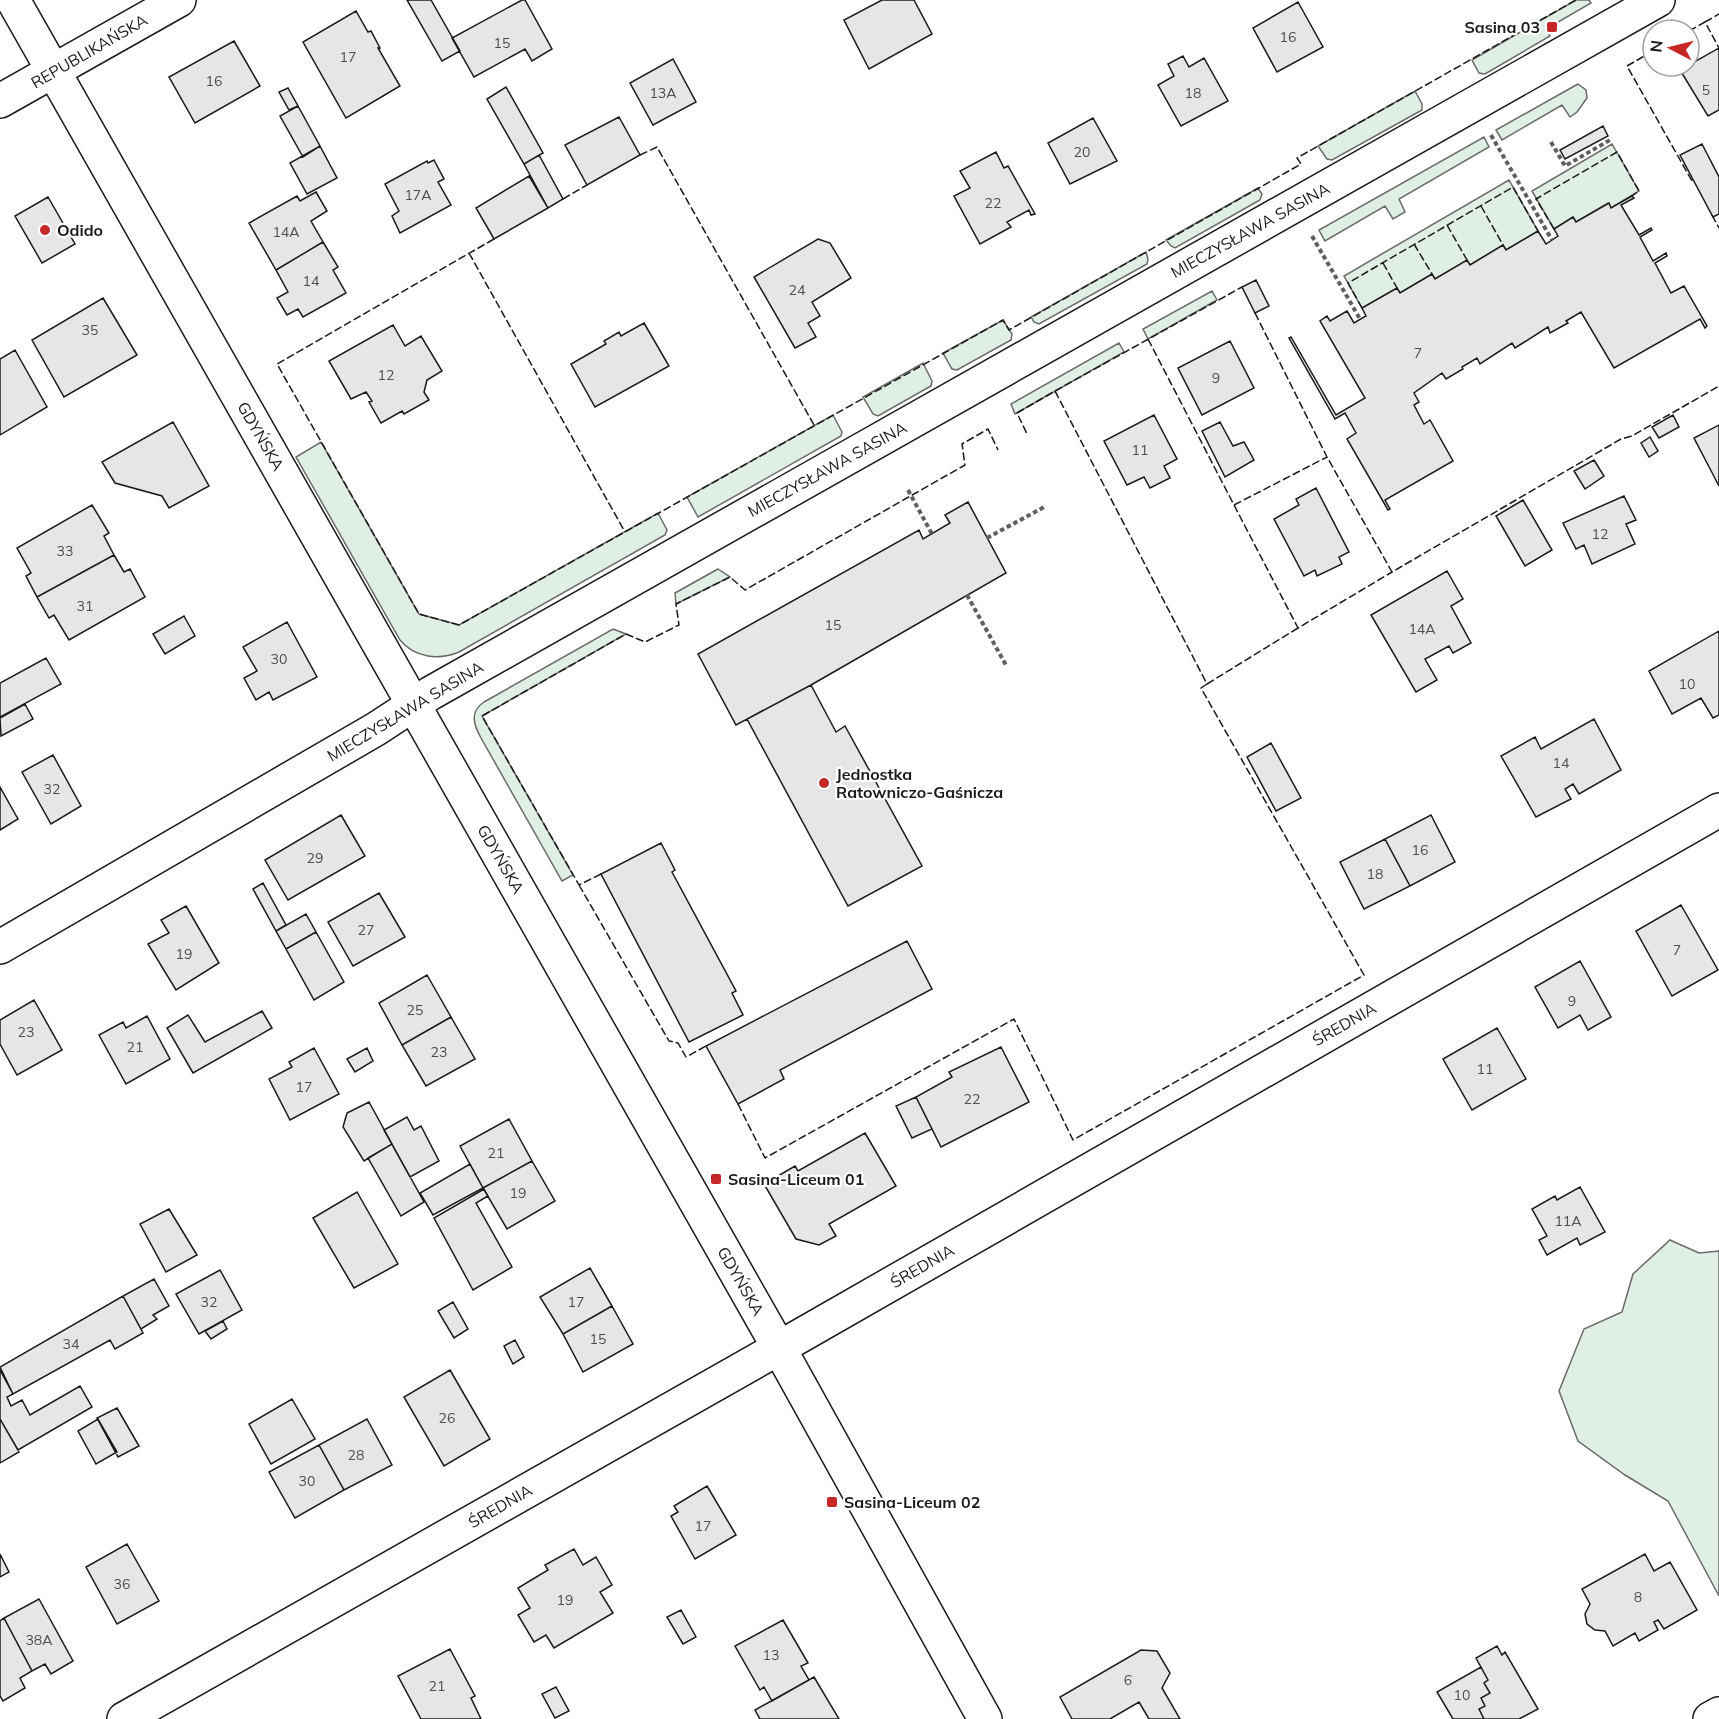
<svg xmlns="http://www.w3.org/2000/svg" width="1719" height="1719" font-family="Mulish,sans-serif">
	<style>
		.green { fill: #e0efe3; stroke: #6a6a6a; stroke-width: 1.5 }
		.building { fill: #e6e6e6; stroke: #1a1a1a; stroke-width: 1.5 }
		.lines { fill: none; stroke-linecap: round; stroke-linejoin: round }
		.minor-casing { stroke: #1a1a1a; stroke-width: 36 }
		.path { stroke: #5f5f5f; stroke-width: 4; stroke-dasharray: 4.5 3; stroke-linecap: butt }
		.minor { stroke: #fff; stroke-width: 33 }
		.fence { stroke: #1a1a1a; stroke-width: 1.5; stroke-dasharray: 8 3; stroke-linecap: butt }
		.poi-dot { fill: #c62828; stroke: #fff; stroke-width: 2 }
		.labels { text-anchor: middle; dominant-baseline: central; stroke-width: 4.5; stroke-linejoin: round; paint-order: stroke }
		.number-label { font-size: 14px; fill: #4d4d4d }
		.poi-label { font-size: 16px; font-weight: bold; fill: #1a1a1a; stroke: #fff; text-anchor: start }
		.street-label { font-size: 16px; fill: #1a1a1a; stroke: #fff }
	</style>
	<rect width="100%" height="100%" fill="#fff"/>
	<path class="green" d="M 1576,0 L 1589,0 L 1591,3 L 1546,29 L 1550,36 L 1485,74 L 1479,73 L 1472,60 Z
		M 1578,84 L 1586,90 L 1587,98 L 1577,112 L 1570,117 L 1562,105 L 1502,140 L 1496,130 Z
		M 1415,91 L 1422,104 L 1422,110 L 1332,160 L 1327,159 L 1318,146 Z
		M 1484,137 L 1489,147 L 1399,199 L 1405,212 L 1393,219 L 1385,206 L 1325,241 L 1319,230 Z
		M 1612,144 L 1639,191 L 1611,208 L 1608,203 L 1576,222 L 1573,217 L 1554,229 L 1532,191 Z
		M 1509,180 L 1538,231 L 1506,250 L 1503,245 L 1470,265 L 1467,261 L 1435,279 L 1432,274 L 1400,293 L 1397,288 L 1362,308 L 1344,276 Z
		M 1258,188 L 1262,194 L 1260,200 L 1175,248 L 1171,246 L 1166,240 Z
		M 1146,252 L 1148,259 L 1147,264 L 1039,324 L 1034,322 L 1031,317 Z
		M 1212,291 L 1217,300 L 1148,339 L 1143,329 Z
		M 1003,320 L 1012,334 L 1011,340 L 957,370 L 952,369 L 943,353 Z
		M 1119,343 L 1124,352 L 1015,414 L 1011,404 Z
		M 923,363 L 932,381 L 931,386 L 878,416 L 873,414 L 863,397 Z
		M 833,415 L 842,432 L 841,436 L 698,517 L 687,497 Z
		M 321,442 L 419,614 L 459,625 L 658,513 L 667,530 L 665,535 L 459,652 C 438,661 414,657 400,640 L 296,457 Z
		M 718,569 L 730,577 L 676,604 L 675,593 Z
		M 613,629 L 626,634 L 482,716 L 573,875 L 562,881 L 481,738 C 474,725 469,712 484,702 Z
		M 1670,1240 L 1699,1253 L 1719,1251 L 1719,1596 L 1668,1501 L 1625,1475 L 1578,1441 L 1559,1391 L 1584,1329 L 1622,1312 L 1633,1274 Z"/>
	<path class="building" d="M 407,0 L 431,0 L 460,51 L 442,61 Z
		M 522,0 L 525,0 L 552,49 L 532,61 L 525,49 L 474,77 L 452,38 Z
		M 882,0 L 914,0 L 932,34 L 869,69 L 844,20 Z
		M 1298,2 L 1323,47 L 1277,72 L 1253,28 Z
		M 356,11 L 368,32 L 371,31 L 380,48 L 378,48 L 400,86 L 346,118 L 303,42 Z
		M 234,41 L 260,86 L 195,123 L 169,77 Z
		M 1719,48 L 1719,110 L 1708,116 L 1680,70 Z
		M 1183,56 L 1189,67 L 1204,58 L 1228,101 L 1181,126 L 1158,85 L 1174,76 L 1168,64 Z
		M 673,59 L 696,102 L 653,125 L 630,83 Z
		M 506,87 L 543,153 L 524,164 L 487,99 Z
		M 288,88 L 298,106 L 289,110 L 279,92 Z
		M 298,106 L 320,146 L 303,157 L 280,116 Z
		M 619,117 L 640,155 L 587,185 L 565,145 Z
		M 1093,118 L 1117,161 L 1070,184 L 1048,143 Z
		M 1603,126 L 1608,136 L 1565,159 L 1560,150 Z
		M 1702,144 L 1719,177 L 1719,214 L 1713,217 L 1680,155 Z
		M 320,146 L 337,178 L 307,194 L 290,163 Z
		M 996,152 L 1004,168 L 1008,166 L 1035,214 L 1031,215 L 1029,210 L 1007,222 L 1011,227 L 980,244 L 954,196 L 970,188 L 960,171 Z
		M 539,155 L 563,199 L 548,208 L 524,164 Z
		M 434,160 L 444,179 L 438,182 L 451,205 L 400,233 L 392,216 L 399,211 L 385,184 L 427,161 L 428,163 Z
		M 529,176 L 548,208 L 494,239 L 476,208 Z
		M 316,192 L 327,211 L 311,221 L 323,242 L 276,270 L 249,223 L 297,196 L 300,201 Z
		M 1632,196 L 1634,198 L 1621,205 L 1639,235 L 1651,228 L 1652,230 L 1640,237 L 1653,261 L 1666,253 L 1667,256 L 1655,263 L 1671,293 L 1684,286 L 1707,326 L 1705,328 L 1700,319 L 1614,368 L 1581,312 L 1566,321 L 1568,323 L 1550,333 L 1548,327 L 1515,348 L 1512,343 L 1480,364 L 1477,358 L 1462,367 L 1463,369 L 1446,379 L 1442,373 L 1414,393 L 1419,402 L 1414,405 L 1424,424 L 1430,420 L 1453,461 L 1385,500 L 1390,509 L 1388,510 L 1347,439 L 1356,433 L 1345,413 L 1335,419 L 1289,338 L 1291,337 L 1336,415 L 1365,398 L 1320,321 L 1327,316 L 1330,321 L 1347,311 L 1354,323 L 1366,316 L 1362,308 L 1397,288 L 1400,293 L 1432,274 L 1435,279 L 1467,260 L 1470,265 L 1503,245 L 1506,250 L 1538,231 L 1546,244 L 1558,236 L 1554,229 L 1573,217 L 1576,222 L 1609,203 L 1611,208 Z
		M 48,197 L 75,244 L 42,263 L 15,216 Z
		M 818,239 L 830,243 L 851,278 L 812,302 L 820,316 L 808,323 L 816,337 L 795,348 L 754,277 Z
		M 323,242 L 338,267 L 333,270 L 346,293 L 303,317 L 298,309 L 287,315 L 277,298 L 288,292 L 276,270 Z
		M 1256,280 L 1269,306 L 1255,313 L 1242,287 Z
		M 103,298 L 137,355 L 64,397 L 32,340 Z
		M 644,323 L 669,366 L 595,407 L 571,364 L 606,344 L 604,341 L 619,332 L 621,336 Z
		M 393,325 L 405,346 L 421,336 L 442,371 L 427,380 L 424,392 L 429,400 L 404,414 L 402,411 L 381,423 L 369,402 L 372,401 L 366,392 L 351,399 L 329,361 Z
		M 1230,341 L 1254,388 L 1202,415 L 1178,368 Z
		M 15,350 L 47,407 L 0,435 L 0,359 Z
		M 1154,415 L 1177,459 L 1164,466 L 1170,478 L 1150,488 L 1144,477 L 1127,485 L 1104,441 Z
		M 1673,415 L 1679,427 L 1659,438 L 1652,427 Z
		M 173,422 L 209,486 L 169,508 L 162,496 L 115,483 L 102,462 Z
		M 1220,422 L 1233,446 L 1244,442 L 1254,460 L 1225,477 L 1202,431 Z
		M 1719,425 L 1719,486 L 1694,438 Z
		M 1650,437 L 1658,451 L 1649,457 L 1641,443 Z
		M 1594,460 L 1604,476 L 1585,489 L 1574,471 Z
		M 1316,488 L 1349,552 L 1339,557 L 1342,564 L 1317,576 L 1315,570 L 1304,576 L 1274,519 L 1299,505 L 1296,499 Z
		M 1624,496 L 1636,520 L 1626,524 L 1635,544 L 1592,564 L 1584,545 L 1576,549 L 1563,523 Z
		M 1523,500 L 1552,550 L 1525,566 L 1496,516 Z
		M 968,502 L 1006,573 L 811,685 L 736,725 L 698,654 L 919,530 L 923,539 L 950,523 L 945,515 Z
		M 92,505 L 109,533 L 104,536 L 114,555 L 37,597 L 26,576 L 31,573 L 17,548 Z
		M 114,555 L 124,572 L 130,569 L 145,597 L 69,640 L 54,615 L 49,618 L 37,597 Z
		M 1447,571 L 1463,599 L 1451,606 L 1471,643 L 1453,653 L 1449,646 L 1425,659 L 1437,680 L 1416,692 L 1371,615 Z
		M 184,616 L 195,636 L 165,654 L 153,634 Z
		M 287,622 L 317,677 L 273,700 L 269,692 L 256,700 L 244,678 L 257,671 L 243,647 Z
		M 1719,631 L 1719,715 L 1713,718 L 1701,698 L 1672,714 L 1649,671 Z
		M 46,658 L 61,684 L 0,717 L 0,683 Z
		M 811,685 L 836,732 L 845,726 L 922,866 L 848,906 L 747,719 Z
		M 25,704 L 33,719 L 1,736 L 0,718 Z
		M 1594,719 L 1621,770 L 1579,794 L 1573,784 L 1565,789 L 1571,799 L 1536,817 L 1501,756 L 1535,737 L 1541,749 Z
		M 1271,743 L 1301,798 L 1276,811 L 1247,757 Z
		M 53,755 L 81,806 L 51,824 L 22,772 Z
		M 0,787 L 18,819 L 0,830 Z
		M 341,815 L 365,856 L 288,900 L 265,860 Z
		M 1431,815 L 1455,862 L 1410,886 L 1385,839 Z
		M 1385,839 L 1410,886 L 1364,909 L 1340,862 Z
		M 661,843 L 675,870 L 672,872 L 736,991 L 732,993 L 743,1015 L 689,1042 L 601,874 Z
		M 263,883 L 286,925 L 276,931 L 253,889 Z
		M 379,893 L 405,937 L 353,966 L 328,922 Z
		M 1681,905 L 1718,970 L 1672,996 L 1636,931 Z
		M 186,906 L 219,963 L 176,990 L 148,944 L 169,933 L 161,920 Z
		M 306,914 L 316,932 L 286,949 L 276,931 Z
		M 316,932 L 344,982 L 314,1000 L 286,949 Z
		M 907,941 L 932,989 L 780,1070 L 784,1079 L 738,1104 L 706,1046 Z
		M 1580,961 L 1611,1017 L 1588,1030 L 1580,1015 L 1558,1028 L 1535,987 Z
		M 427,975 L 451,1017 L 402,1045 L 379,1003 Z
		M 34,1000 L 62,1050 L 17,1075 L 0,1044 L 0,1020 Z
		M 262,1011 L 272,1028 L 193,1073 L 167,1028 L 188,1015 L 205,1042 Z
		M 147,1016 L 170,1059 L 126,1084 L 99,1035 L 123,1022 L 126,1028 Z
		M 451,1017 L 475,1059 L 426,1086 L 402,1045 Z
		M 1497,1028 L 1526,1079 L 1472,1110 L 1443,1059 Z
		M 1001,1047 L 1029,1102 L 941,1147 L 916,1097 L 952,1077 L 949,1072 Z
		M 314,1048 L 339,1094 L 290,1120 L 269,1079 L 292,1067 L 289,1062 Z
		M 367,1048 L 373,1061 L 355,1072 L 347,1059 Z
		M 916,1097 L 932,1129 L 912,1138 L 896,1106 Z
		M 369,1102 L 392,1144 L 364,1161 L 343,1127 L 347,1113 Z
		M 407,1117 L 414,1130 L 421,1126 L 439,1161 L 410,1177 L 384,1130 Z
		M 509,1119 L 532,1161 L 483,1188 L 460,1146 Z
		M 865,1133 L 896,1186 L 829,1224 L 836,1236 L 819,1245 L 796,1239 L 764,1184 L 795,1166 L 798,1171 Z
		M 392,1144 L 424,1202 L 401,1216 L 368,1158 Z
		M 532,1161 L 555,1201 L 507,1229 L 483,1188 Z
		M 470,1164 L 483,1188 L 433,1215 L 420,1193 Z
		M 1580,1187 L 1605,1232 L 1580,1245 L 1577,1238 L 1547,1255 L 1539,1240 L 1547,1236 L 1532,1209 L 1555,1196 L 1557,1200 Z
		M 484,1189 L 488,1196 L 476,1203 L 512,1267 L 473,1290 L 434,1218 Z
		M 357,1192 L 398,1264 L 354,1288 L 313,1218 Z
		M 169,1209 L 197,1255 L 166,1272 L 140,1224 Z
		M 590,1268 L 612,1306 L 563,1334 L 540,1297 Z
		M 220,1270 L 242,1310 L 199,1334 L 176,1294 Z
		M 154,1279 L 169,1306 L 153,1315 L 157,1319 L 141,1329 L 123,1296 Z
		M 123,1296 L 143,1333 L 115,1349 L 110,1340 L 13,1394 L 0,1367 Z
		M 453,1302 L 468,1329 L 454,1338 L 438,1311 Z
		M 612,1306 L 633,1344 L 583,1372 L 563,1334 Z
		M 223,1321 L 227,1329 L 211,1339 L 205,1331 Z
		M 515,1340 L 524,1357 L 513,1364 L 504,1346 Z
		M 0,1370 L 13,1394 L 7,1397 L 11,1406 L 22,1400 L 30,1415 L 80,1386 L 92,1407 L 18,1450 L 0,1419 Z
		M 450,1370 L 490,1439 L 444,1466 L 404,1397 Z
		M 292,1399 L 315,1439 L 271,1464 L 249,1424 Z
		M 117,1408 L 139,1446 L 118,1457 L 97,1418 Z
		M 0,1419 L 19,1452 L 0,1463 Z
		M 98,1419 L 117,1452 L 96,1464 L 78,1431 Z
		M 367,1419 L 392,1465 L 344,1490 L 319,1445 Z
		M 319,1445 L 344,1490 L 295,1518 L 269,1472 Z
		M 707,1486 L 736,1535 L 695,1559 L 671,1516 L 678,1512 L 674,1506 Z
		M 127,1544 L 159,1601 L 117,1624 L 86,1567 Z
		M 574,1549 L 583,1565 L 596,1557 L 612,1585 L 600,1592 L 613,1613 L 554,1648 L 546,1635 L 534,1642 L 518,1615 L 530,1608 L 518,1588 L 548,1570 L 545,1565 Z
		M 0,1554 L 9,1572 L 0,1577 Z
		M 1645,1554 L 1654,1571 L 1670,1562 L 1697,1610 L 1664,1629 L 1658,1620 L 1654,1622 L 1658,1630 L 1639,1641 L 1635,1633 L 1613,1646 L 1605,1631 L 1595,1630 L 1587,1624 L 1585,1614 L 1590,1604 L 1582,1589 Z
		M 39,1599 L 73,1661 L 51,1674 L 45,1664 L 32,1671 L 4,1618 Z
		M 681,1610 L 696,1637 L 683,1644 L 667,1617 Z
		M 4,1618 L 32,1671 L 20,1678 L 25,1688 L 3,1701 L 0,1696 L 0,1621 Z
		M 783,1620 L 808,1663 L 801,1666 L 809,1680 L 772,1701 L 764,1687 L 760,1690 L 735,1646 Z
		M 1497,1646 L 1502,1655 L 1505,1652 L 1538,1709 L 1519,1719 L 1484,1719 L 1479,1709 L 1485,1706 L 1481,1698 L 1490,1693 L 1484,1683 L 1488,1680 L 1476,1658 Z
		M 450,1649 L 475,1696 L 471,1698 L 481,1719 L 421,1719 L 398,1676 Z
		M 1141,1650 L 1157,1651 L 1170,1673 L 1162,1688 L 1180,1719 L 1149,1719 L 1139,1702 L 1110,1719 L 1072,1719 L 1060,1697 Z
		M 1481,1667 L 1488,1680 L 1484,1683 L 1490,1693 L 1481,1698 L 1485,1706 L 1479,1709 L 1484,1719 L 1453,1719 L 1437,1692 Z
		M 814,1677 L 839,1719 L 760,1719 L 755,1710 Z
		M 556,1687 L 569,1711 L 555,1718 L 542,1694 Z"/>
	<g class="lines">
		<defs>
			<path id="minor" d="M 13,0 L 779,1348 L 985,1719
				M 0,101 L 179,0
				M 0,947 L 376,729 L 431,693 L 1658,0
				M 124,1719 L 779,1348 L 1719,810
				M 1710,1719 L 1719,1714"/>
		</defs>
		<use href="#minor" class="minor-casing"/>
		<path class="path" d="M 1491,135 L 1552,240
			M 1551,142 L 1565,166 L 1610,140
			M 1312,236 L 1360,319
			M 908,490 L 932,534
			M 987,538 L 1046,506
			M 967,595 L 1007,667"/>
		<use href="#minor" class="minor"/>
		<path class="fence" d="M 1705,22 L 1719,14
			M 1689,31 L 1705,22 L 1719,48
			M 1653,51 L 1627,66 L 1692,181
			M 640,155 L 657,147 L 814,425
			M 563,199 L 587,185
			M 1481,206 L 1503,245
			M 1712,215 L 1719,228
			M 1447,225 L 1467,260
			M 1554,229 L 1536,199 L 1617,152 L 1639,191 L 1632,196
			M 494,239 L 277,364 L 419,614 L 459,625 L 1003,320 L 1009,330 L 1301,164 L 1297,158 L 1576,0
			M 1414,244 L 1432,274
			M 469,253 L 625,532
			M 1383,263 L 1397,288
			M 1362,308 L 1348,283 L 1513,187 L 1538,231
			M 1255,313 L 1327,457 L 1392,572 L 1621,439 L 1632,436 L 1719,386
			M 1148,339 L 1234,505 L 1327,457
			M 1055,391 L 1242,287
			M 1234,505 L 1298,628 L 1392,572
			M 1207,684 L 1298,628
			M 601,874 L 579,885 L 482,716 L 626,634 L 645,642 L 679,625 L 676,604 L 730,577 L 745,590 L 965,465 L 962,444 L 988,429 L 998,450
			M 579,885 L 669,1041 L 678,1043 L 686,1057 L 706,1046
			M 738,1104 L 765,1158 L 1014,1019 L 1073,1140 L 1364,975 L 1201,688 L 1207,684 L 1055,391 L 1017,413 L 1027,434"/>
	</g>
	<g class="poi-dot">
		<rect x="1546" y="21" width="12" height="12" rx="3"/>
		<circle cx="45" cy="230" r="6"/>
		<circle cx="824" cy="783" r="6"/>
		<rect x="710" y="1173" width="12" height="12" rx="3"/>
		<rect x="826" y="1496" width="12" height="12" rx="3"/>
	</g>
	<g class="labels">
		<g class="number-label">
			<text x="1288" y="37">16</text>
			<text x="502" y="43">15</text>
			<text x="348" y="57">17</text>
			<text x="214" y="81">16</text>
			<text x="1706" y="90">5</text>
			<text x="663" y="93">13A</text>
			<text x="1193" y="93">18</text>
			<text x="1082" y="152">20</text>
			<text x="418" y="195">17A</text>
			<text x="993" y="203">22</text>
			<text x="286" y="232">14A</text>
			<text x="311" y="281">14</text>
			<text x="797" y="290">24</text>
			<text x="90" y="330">35</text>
			<text x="1418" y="353">7</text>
			<text x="386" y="375">12</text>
			<text x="1216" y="378">9</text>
			<text x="1140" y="450">11</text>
			<text x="1600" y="534">12</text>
			<text x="65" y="551">33</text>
			<text x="85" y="606">31</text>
			<text x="833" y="625">15</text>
			<text x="1422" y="629">14A</text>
			<text x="279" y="659">30</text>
			<text x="1687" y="684">10</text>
			<text x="1561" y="763">14</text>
			<text x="52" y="789">32</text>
			<text x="1420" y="850">16</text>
			<text x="315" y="858">29</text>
			<text x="1375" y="874">18</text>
			<text x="366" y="930">27</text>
			<text x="1677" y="950">7</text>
			<text x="184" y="954">19</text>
			<text x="1572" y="1001">9</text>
			<text x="415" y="1010">25</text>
			<text x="26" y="1032">23</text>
			<text x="135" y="1047">21</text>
			<text x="439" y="1052">23</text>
			<text x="1485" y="1069">11</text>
			<text x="304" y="1087">17</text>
			<text x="972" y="1099">22</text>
			<text x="496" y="1153">21</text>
			<text x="518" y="1193">19</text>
			<text x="1568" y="1221">11A</text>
			<text x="209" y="1302">32</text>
			<text x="576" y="1302">17</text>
			<text x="598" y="1339">15</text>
			<text x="71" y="1344">34</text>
			<text x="447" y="1418">26</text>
			<text x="356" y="1455">28</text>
			<text x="307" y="1481">30</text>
			<text x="703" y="1526">17</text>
			<text x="122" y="1584">36</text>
			<text x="1638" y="1597">8</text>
			<text x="565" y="1600">19</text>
			<text x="39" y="1640">38A</text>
			<text x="771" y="1655">13</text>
			<text x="1128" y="1680">6</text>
			<text x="437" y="1686">21</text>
			<text x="1462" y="1695">10</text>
		</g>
		<g class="poi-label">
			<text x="1540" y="27" text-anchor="end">Sasina 03</text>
			<text x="57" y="230">Odido</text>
			<text x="836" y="774">Jednostka<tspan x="836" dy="18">Ratowniczo-Gaśnicza</tspan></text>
			<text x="728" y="1179">Sasina-Liceum 01</text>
			<text x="844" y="1502">Sasina-Liceum 02</text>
		</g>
		<g class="street-label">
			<text transform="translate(89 51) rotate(-30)">REPUBLIKAŃSKA</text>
			<text transform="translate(1250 230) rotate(-29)">MIECZYSŁAWA SASINA</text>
			<text transform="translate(261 436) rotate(60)">GDYŃSKA</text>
			<text transform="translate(827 469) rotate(-29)">MIECZYSŁAWA SASINA</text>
			<text transform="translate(405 711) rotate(-31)">MIECZYSŁAWA SASINA</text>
			<text transform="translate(501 859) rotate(60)">GDYŃSKA</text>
			<text transform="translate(1344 1024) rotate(-30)">ŚREDNIA</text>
			<text transform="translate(922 1266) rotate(-30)">ŚREDNIA</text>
			<text transform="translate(741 1281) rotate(60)">GDYŃSKA</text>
			<text transform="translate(500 1506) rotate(-30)">ŚREDNIA</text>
		</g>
	</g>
	<g transform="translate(1671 48) rotate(277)"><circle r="28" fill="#ffffff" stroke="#a3a3a3" stroke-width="1.5"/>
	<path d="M0-4.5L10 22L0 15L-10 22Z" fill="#c62828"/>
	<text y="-9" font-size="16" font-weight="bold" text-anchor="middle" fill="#1a1a1a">N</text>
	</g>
</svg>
